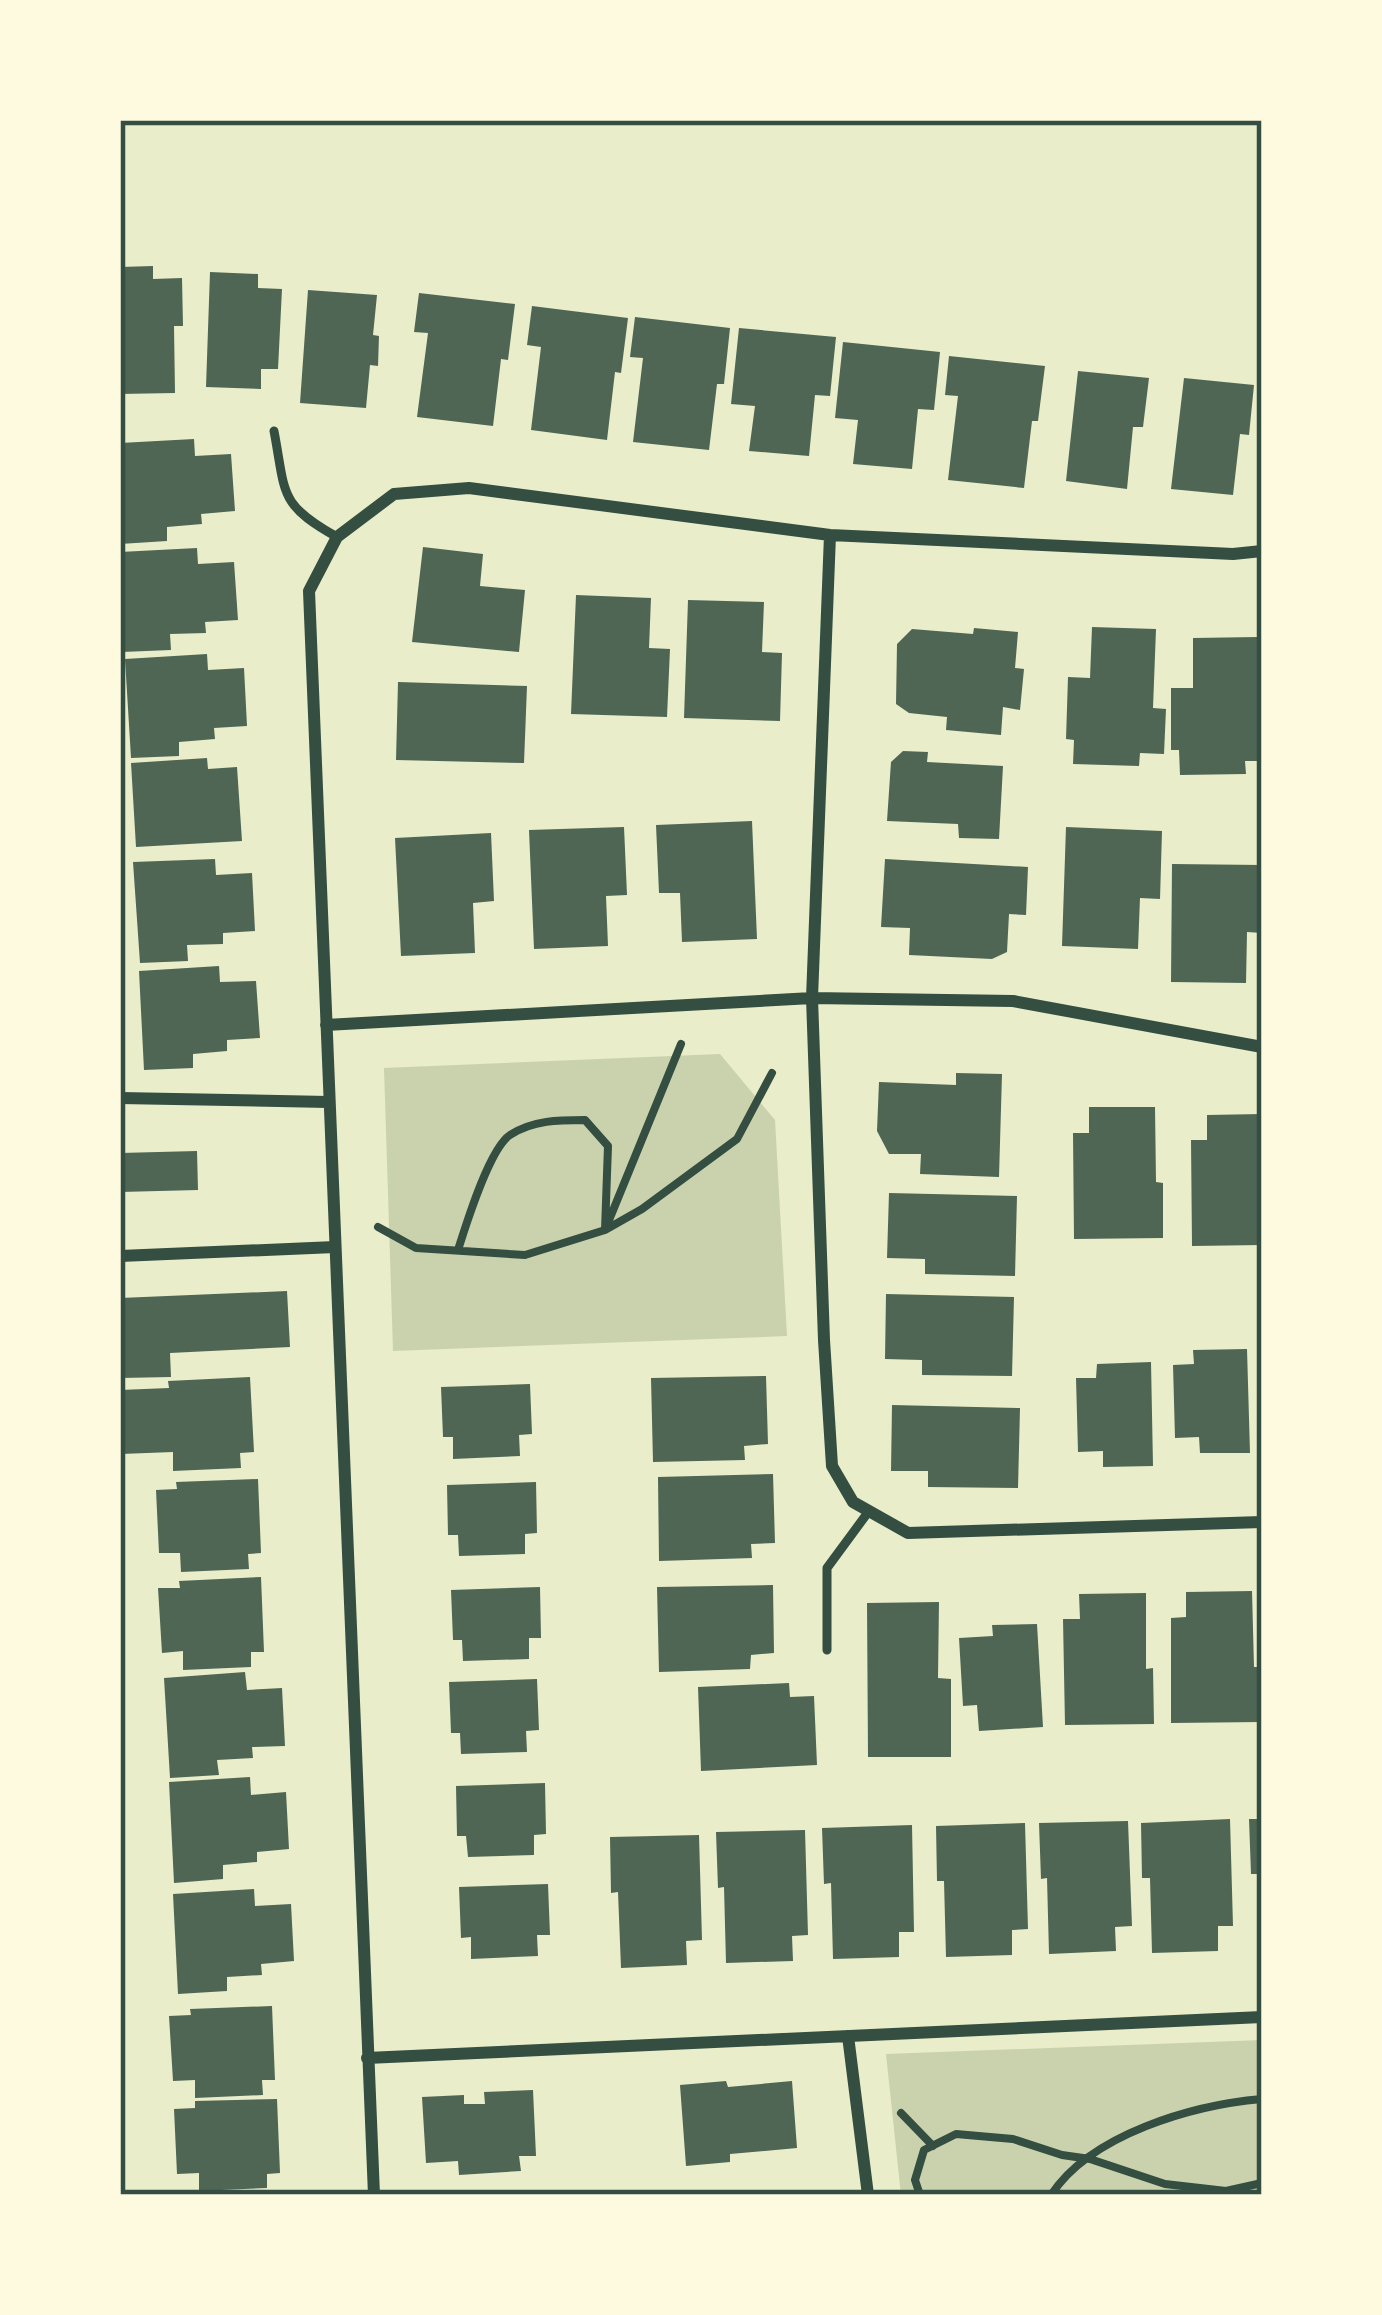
<svg xmlns="http://www.w3.org/2000/svg" width="1382" height="2315" font-family="Manrope,sans-serif">
	<style>
		.green { fill: #cad2ad }
		.building { fill: #4f6655 }
		.lines { fill: none; stroke-linecap: round; stroke-linejoin: round }
		.path { stroke: #344e41; stroke-width: 8 }
		.service { stroke: #344e41; stroke-width: 9 }
		.minor { stroke: #344e41; stroke-width: 12 }
		.neatline { fill: none; stroke: #344e41; stroke-width: 4.5 }
	</style>
	<rect width="100%" height="100%" fill="#e9edc9"/>
	<path class="green" d="M 720,1054 L 775,1120 L 787,1336 L 393,1351 L 384,1068 Z
		M 1262,2040 L 1262,2195 L 901,2195 L 886,2054 Z"/>
	<path class="building" d="M 153,266 L 153,279 L 182,278 L 183,326 L 174,326 L 175,393 L 120,394 L 120,267 Z
		M 210,272 L 258,274 L 258,288 L 282,289 L 278,369 L 261,369 L 261,389 L 206,387 Z
		M 308,290 L 377,295 L 373,335 L 379,336 L 378,366 L 370,365 L 366,408 L 300,403 Z
		M 419,293 L 515,304 L 508,360 L 501,359 L 493,426 L 417,417 L 428,333 L 414,332 Z
		M 532,306 L 628,318 L 621,373 L 615,372 L 607,440 L 531,430 L 541,347 L 527,345 Z
		M 635,317 L 730,328 L 724,384 L 717,384 L 709,450 L 633,442 L 643,358 L 630,357 Z
		M 739,328 L 836,337 L 830,396 L 815,395 L 809,456 L 749,451 L 755,406 L 731,404 Z
		M 843,342 L 940,352 L 934,410 L 918,409 L 912,469 L 853,464 L 858,420 L 835,418 Z
		M 949,356 L 1045,366 L 1038,421 L 1032,421 L 1024,488 L 948,480 L 958,396 L 945,395 Z
		M 1078,371 L 1149,378 L 1143,427 L 1133,427 L 1127,489 L 1066,481 Z
		M 1184,378 L 1254,385 L 1249,435 L 1240,434 L 1233,495 L 1171,489 Z
		M 194,439 L 195,456 L 231,454 L 235,511 L 201,514 L 202,524 L 167,527 L 167,541 L 120,544 L 120,443 Z
		M 423,547 L 483,554 L 480,586 L 525,590 L 519,652 L 412,642 Z
		M 197,548 L 198,564 L 234,562 L 238,620 L 205,622 L 206,633 L 170,634 L 171,650 L 122,652 L 120,552 Z
		M 576,595 L 651,598 L 649,648 L 670,649 L 667,717 L 571,714 Z
		M 688,600 L 764,602 L 762,652 L 782,653 L 780,721 L 684,718 Z
		M 1092,627 L 1156,629 L 1153,708 L 1166,709 L 1164,754 L 1140,753 L 1139,766 L 1073,764 L 1074,740 L 1066,739 L 1068,677 L 1090,678 Z
		M 974,628 L 1018,632 L 1015,668 L 1024,669 L 1020,710 L 1003,707 L 1001,735 L 946,730 L 947,717 L 909,713 L 896,704 L 897,644 L 912,629 L 973,634 Z
		M 1258,637 L 1262,761 L 1245,761 L 1246,774 L 1180,775 L 1179,750 L 1171,750 L 1171,688 L 1193,688 L 1193,638 Z
		M 207,654 L 208,670 L 244,668 L 247,726 L 214,728 L 215,739 L 179,742 L 179,756 L 131,758 L 125,659 Z
		M 398,682 L 527,686 L 524,763 L 396,760 Z
		M 903,751 L 928,752 L 927,762 L 1003,766 L 999,839 L 959,838 L 958,824 L 887,821 L 891,762 Z
		M 207,758 L 208,769 L 237,767 L 242,841 L 136,847 L 131,763 Z
		M 752,821 L 757,939 L 682,942 L 680,893 L 659,893 L 656,825 Z
		M 624,827 L 627,895 L 606,896 L 608,946 L 534,949 L 529,830 Z
		M 1066,827 L 1162,831 L 1160,899 L 1140,898 L 1138,949 L 1062,946 Z
		M 491,833 L 494,901 L 473,903 L 475,953 L 401,956 L 395,838 Z
		M 215,859 L 216,875 L 252,873 L 255,931 L 223,933 L 223,944 L 187,945 L 188,961 L 140,963 L 133,862 Z
		M 885,859 L 1028,867 L 1026,915 L 1009,914 L 1007,952 L 992,959 L 909,955 L 910,928 L 881,927 Z
		M 1172,864 L 1262,865 L 1262,933 L 1247,932 L 1246,983 L 1171,982 Z
		M 219,966 L 220,982 L 256,981 L 260,1038 L 227,1040 L 227,1051 L 193,1054 L 193,1068 L 144,1070 L 139,971 Z
		M 956,1073 L 1002,1074 L 999,1177 L 920,1174 L 921,1154 L 889,1154 L 877,1131 L 879,1082 L 956,1085 Z
		M 1089,1107 L 1155,1107 L 1156,1182 L 1163,1183 L 1163,1238 L 1074,1239 L 1073,1133 L 1089,1133 Z
		M 1262,1114 L 1262,1245 L 1192,1246 L 1191,1140 L 1207,1140 L 1207,1115 Z
		M 197,1151 L 198,1190 L 120,1192 L 120,1153 Z
		M 889,1193 L 1017,1196 L 1015,1276 L 925,1274 L 925,1259 L 887,1258 Z
		M 287,1291 L 290,1347 L 170,1353 L 171,1377 L 121,1378 L 120,1298 Z
		M 886,1294 L 1014,1297 L 1012,1376 L 922,1375 L 922,1360 L 885,1359 Z
		M 1247,1349 L 1250,1453 L 1200,1453 L 1199,1437 L 1175,1438 L 1173,1365 L 1194,1364 L 1193,1350 Z
		M 1151,1362 L 1153,1466 L 1103,1467 L 1103,1451 L 1078,1452 L 1076,1378 L 1096,1378 L 1097,1364 Z
		M 766,1376 L 768,1444 L 744,1446 L 745,1460 L 653,1462 L 651,1378 Z
		M 250,1377 L 254,1452 L 240,1453 L 241,1468 L 173,1471 L 173,1452 L 121,1454 L 120,1390 L 169,1388 L 168,1381 Z
		M 530,1384 L 532,1434 L 519,1435 L 520,1456 L 453,1459 L 453,1437 L 443,1437 L 441,1387 Z
		M 892,1405 L 1020,1408 L 1018,1488 L 928,1487 L 928,1471 L 891,1471 Z
		M 773,1474 L 775,1543 L 751,1544 L 752,1558 L 659,1561 L 658,1477 Z
		M 258,1479 L 261,1553 L 248,1554 L 249,1569 L 181,1572 L 180,1553 L 159,1553 L 156,1490 L 177,1489 L 176,1482 Z
		M 536,1482 L 537,1533 L 525,1534 L 525,1554 L 459,1556 L 458,1535 L 448,1535 L 447,1485 Z
		M 261,1577 L 264,1652 L 251,1652 L 251,1667 L 183,1670 L 183,1651 L 162,1653 L 158,1588 L 180,1588 L 179,1581 Z
		M 773,1585 L 774,1653 L 751,1655 L 750,1669 L 659,1672 L 657,1587 Z
		M 540,1587 L 541,1638 L 529,1638 L 529,1659 L 463,1661 L 462,1640 L 453,1640 L 451,1590 Z
		M 1252,1591 L 1254,1667 L 1260,1667 L 1261,1722 L 1171,1723 L 1171,1618 L 1186,1617 L 1186,1592 Z
		M 1146,1593 L 1146,1669 L 1153,1668 L 1154,1724 L 1065,1725 L 1063,1619 L 1080,1619 L 1079,1594 Z
		M 939,1602 L 938,1678 L 951,1679 L 951,1757 L 868,1757 L 867,1603 Z
		M 1037,1624 L 1043,1727 L 979,1731 L 977,1705 L 963,1706 L 959,1638 L 993,1636 L 992,1625 Z
		M 245,1672 L 247,1690 L 282,1688 L 285,1746 L 252,1747 L 253,1758 L 217,1760 L 219,1775 L 170,1778 L 164,1678 Z
		M 537,1679 L 539,1730 L 526,1731 L 527,1752 L 461,1754 L 460,1733 L 451,1733 L 449,1682 Z
		M 789,1683 L 790,1697 L 814,1696 L 817,1765 L 701,1771 L 698,1687 Z
		M 250,1777 L 251,1795 L 286,1792 L 289,1849 L 257,1852 L 257,1862 L 223,1865 L 223,1879 L 174,1883 L 169,1782 Z
		M 545,1783 L 546,1834 L 534,1835 L 534,1855 L 468,1857 L 466,1836 L 457,1836 L 456,1786 Z
		M 1230,1819 L 1233,1926 L 1218,1926 L 1218,1951 L 1152,1953 L 1150,1878 L 1142,1878 L 1141,1823 Z
		M 1249,1819 L 1262,1819 L 1262,1892 L 1258,1892 L 1258,1874 L 1251,1874 Z
		M 1128,1821 L 1132,1926 L 1115,1927 L 1116,1951 L 1049,1954 L 1047,1878 L 1041,1879 L 1039,1823 Z
		M 1025,1823 L 1028,1929 L 1012,1930 L 1012,1955 L 946,1957 L 944,1881 L 937,1881 L 936,1826 Z
		M 912,1825 L 914,1932 L 899,1932 L 899,1957 L 833,1959 L 831,1883 L 824,1884 L 822,1828 Z
		M 805,1830 L 808,1935 L 792,1936 L 793,1961 L 726,1963 L 724,1887 L 718,1888 L 716,1832 Z
		M 699,1835 L 702,1940 L 686,1941 L 687,1965 L 621,1968 L 618,1892 L 611,1893 L 610,1837 Z
		M 548,1884 L 550,1935 L 537,1935 L 538,1956 L 471,1959 L 471,1937 L 461,1938 L 459,1887 Z
		M 254,1889 L 255,1906 L 291,1904 L 294,1961 L 261,1964 L 262,1975 L 227,1977 L 227,1991 L 178,1994 L 173,1894 Z
		M 272,2006 L 275,2080 L 262,2080 L 263,2095 L 195,2098 L 195,2080 L 173,2081 L 169,2016 L 191,2015 L 190,2009 Z
		M 726,2081 L 728,2087 L 792,2081 L 797,2148 L 730,2154 L 730,2162 L 686,2166 L 680,2085 Z
		M 533,2090 L 536,2156 L 519,2156 L 521,2171 L 459,2175 L 458,2161 L 426,2163 L 422,2097 L 464,2095 L 464,2104 L 485,2104 L 484,2092 Z
		M 277,2099 L 280,2173 L 267,2174 L 267,2188 L 199,2191 L 199,2173 L 177,2174 L 174,2109 L 195,2108 L 195,2101 Z"/>
	<g class="lines">
		<path class="path" d="M 378,1227 L 416,1248 L 525,1255 L 605,1230 L 642,1209 L 737,1139 L 772,1073
			M 458,1250 C 466,1225 489,1149 510,1135 C 533,1120 559,1120 585,1120 L 608,1146 L 605,1230 L 681,1044
			M 901,2113 L 933,2146
			M 920,2195 L 915,2180 L 924,2150 L 956,2134 L 1013,2139 L 1062,2155 L 1090,2159 L 1165,2184 L 1226,2191 L 1262,2183
			M 1051,2195 C 1091,2134 1193,2105 1262,2099"/>
		<path class="service" d="M 274,431 C 286,494 278,504 337,537
			M 827,1650 L 827,1568 L 869,1511"/>
		<path class="minor" d="M 830,535 L 812,998 L 824,1340 L 832,1466 L 853,1502 L 908,1533 L 1262,1522
			M 326,1025 L 812,998 L 1013,1001 L 1262,1047
			M 120,1098 L 328,1102
			M 120,1256 L 335,1247
			M 848,2036 L 868,2195
			M 367,2058 L 1262,2017
			M 374,2195 L 309,591 L 337,537 L 394,494 L 469,488 L 830,535 L 1233,554 L 1262,551"/>
	</g>
	<rect width="1382" height="2315" fill="none" stroke="#fefae0" stroke-width="246"/>
	<rect x="123" y="123" width="1136" height="2069" class="neatline"/>
</svg>
